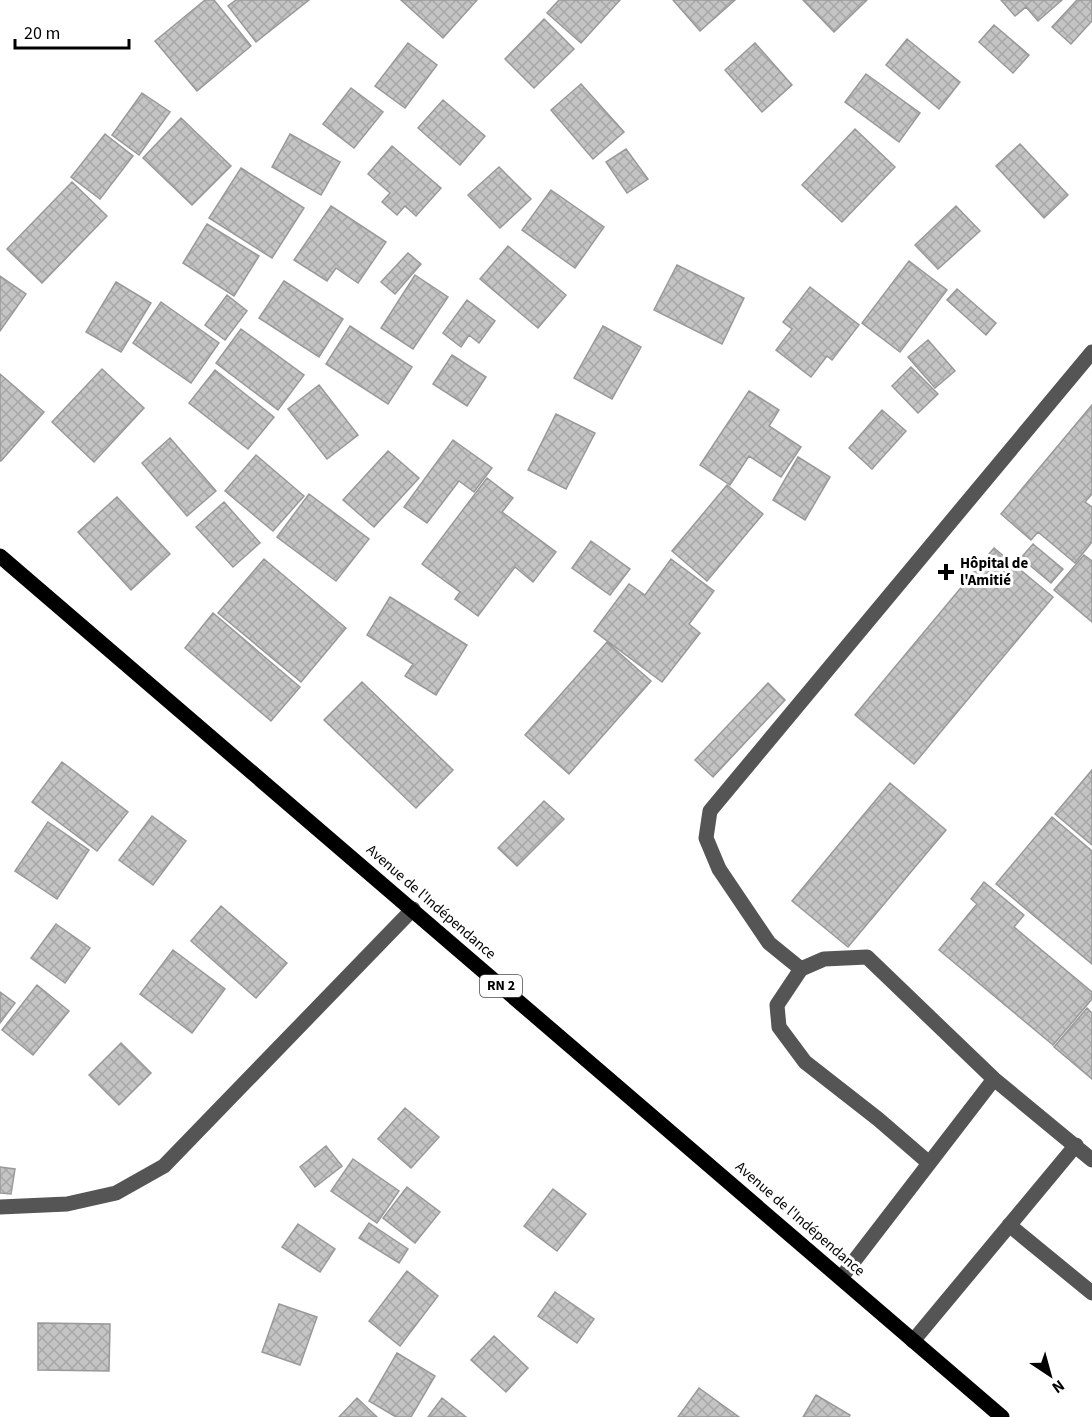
<svg xmlns="http://www.w3.org/2000/svg" width="1092" height="1417" font-family="'Source Sans 3',sans-serif">
	<style>
		.building { fill: url(#building-cross-hatch); stroke: #999; stroke-width: 1.5 }
		.lines { fill: none; stroke-linecap: round; stroke-linejoin: round }
		.minor { stroke: #555; stroke-width: 15 }
		.major { stroke: #000; stroke-width: 15 }
		.poi-dot { fill: #000; stroke: #fff; stroke-width: 2 }
		.labels { text-anchor: middle; dominant-baseline: central; stroke-width: 6; stroke-linejoin: round; paint-order: stroke }
		.shield { fill: #fff; stroke: #4c4c4c; stroke-width: 1.5 }
		.shield-label { font-size: 14px; font-weight: bold; fill: #000 }
		.poi-label { font-size: 15px; font-weight: bold; fill: #000; stroke: #fff; text-anchor: start }
		.street-label { font-size: 15px; fill: #000; stroke: #fff }
	</style>
	<defs>
		<pattern id="building-cross-hatch" width="8" height="8" patternUnits="userSpaceOnUse" patternTransform="scale(1.5)"><rect width="8" height="8" fill="#c4c4c4"/><path d="M0 0l8 8M0 8l8-8" fill="none" stroke="#a7a7a7"/></pattern>
	</defs>
	<rect width="100%" height="100%" fill="#fff"/>
	<path class="building" d="M 205,0 L 214,0 L 251,46 L 197,91 L 155,41 Z
		M 236,0 L 309,0 L 256,42 L 228,6 Z
		M 401,0 L 477,0 L 443,38 Z
		M 559,0 L 620,0 L 581,43 L 547,13 Z
		M 673,0 L 735,0 L 700,31 Z
		M 803,0 L 867,0 L 834,32 Z
		M 1001,0 L 1062,0 L 1038,21 L 1026,7 L 1015,16 Z
		M 1077,0 L 1092,0 L 1092,21 L 1071,44 L 1052,27 Z
		M 544,19 L 574,49 L 534,88 L 505,59 Z
		M 994,25 L 1029,55 L 1013,73 L 979,42 Z
		M 907,39 L 960,82 L 939,109 L 886,65 Z
		M 408,43 L 437,65 L 405,108 L 375,86 Z
		M 755,43 L 792,85 L 762,112 L 725,70 Z
		M 866,74 L 920,113 L 899,142 L 845,102 Z
		M 581,84 L 624,132 L 593,159 L 551,110 Z
		M 351,88 L 383,112 L 354,148 L 323,124 Z
		M 142,93 L 170,112 L 139,155 L 112,135 Z
		M 443,100 L 485,136 L 460,165 L 418,128 Z
		M 181,118 L 231,166 L 192,205 L 143,158 Z
		M 855,129 L 895,167 L 842,222 L 802,185 Z
		M 105,134 L 133,156 L 100,199 L 71,177 Z
		M 290,134 L 340,162 L 321,195 L 272,167 Z
		M 1020,144 L 1068,195 L 1044,218 L 996,166 Z
		M 392,146 L 441,188 L 416,216 L 405,206 L 397,215 L 382,202 L 390,193 L 368,174 Z
		M 626,149 L 648,179 L 627,193 L 606,162 Z
		M 499,167 L 531,199 L 500,228 L 468,195 Z
		M 241,168 L 304,208 L 272,258 L 209,218 Z
		M 72,182 L 107,216 L 42,283 L 7,249 Z
		M 551,190 L 604,227 L 575,268 L 522,230 Z
		M 331,206 L 386,242 L 358,283 L 336,268 L 327,281 L 294,260 Z
		M 956,206 L 980,231 L 938,269 L 915,245 Z
		M 207,224 L 259,256 L 234,296 L 183,263 Z
		M 508,246 L 566,295 L 538,328 L 480,279 Z
		M 408,253 L 421,264 L 395,294 L 381,282 Z
		M 909,261 L 947,290 L 900,352 L 862,323 Z
		M 677,265 L 744,298 L 722,344 L 654,310 Z
		M 415,275 L 448,297 L 413,349 L 381,328 Z
		M 0,276 L 26,294 L 0,331 Z
		M 284,281 L 343,319 L 319,357 L 259,318 Z
		M 116,282 L 151,303 L 121,352 L 86,332 Z
		M 810,287 L 859,325 L 832,360 L 827,356 L 811,377 L 776,350 L 792,329 L 783,322 Z
		M 957,289 L 996,323 L 986,335 L 947,300 Z
		M 227,295 L 247,311 L 225,340 L 205,325 Z
		M 467,300 L 495,321 L 479,343 L 469,335 L 461,347 L 443,333 Z
		M 161,302 L 219,343 L 191,383 L 133,343 Z
		M 350,326 L 412,367 L 388,404 L 326,364 Z
		M 603,326 L 641,347 L 612,399 L 574,378 Z
		M 241,329 L 304,375 L 278,410 L 216,363 Z
		M 928,340 L 955,371 L 935,388 L 908,357 Z
		M 452,355 L 486,377 L 467,406 L 433,384 Z
		M 911,367 L 938,394 L 918,413 L 892,386 Z
		M 102,369 L 144,408 L 94,462 L 52,422 Z
		M 215,370 L 274,417 L 248,449 L 189,403 Z
		M 0,374 L 44,412 L 1,461 L 0,461 Z
		M 319,385 L 358,435 L 327,459 L 288,409 Z
		M 749,391 L 779,410 L 769,426 L 801,447 L 781,477 L 749,456 L 730,485 L 700,465 Z
		M 1092,405 L 1092,494 L 1085,502 L 1092,507 L 1092,542 L 1075,563 L 1038,532 L 1031,540 L 1001,514 Z
		M 882,410 L 906,431 L 872,469 L 849,448 Z
		M 556,414 L 595,433 L 566,489 L 528,470 Z
		M 170,438 L 216,491 L 187,516 L 142,463 Z
		M 453,440 L 492,468 L 474,492 L 459,481 L 427,523 L 404,507 Z
		M 388,451 L 419,478 L 374,527 L 343,500 Z
		M 256,455 L 304,496 L 273,531 L 225,491 Z
		M 798,457 L 830,477 L 805,520 L 773,500 Z
		M 487,478 L 513,498 L 502,512 L 556,552 L 533,582 L 515,567 L 478,616 L 455,599 L 460,592 L 422,564 Z
		M 727,485 L 763,514 L 707,581 L 672,551 Z
		M 309,494 L 369,539 L 336,581 L 277,537 Z
		M 117,497 L 170,554 L 131,590 L 78,532 Z
		M 224,502 L 260,543 L 233,567 L 196,527 Z
		M 591,541 L 630,569 L 610,595 L 572,568 Z
		M 1033,544 L 1063,569 L 1051,583 L 1021,558 Z
		M 994,548 L 1053,597 L 914,764 L 855,715 Z
		M 1084,555 L 1092,561 L 1092,622 L 1054,590 Z
		M 264,559 L 346,628 L 301,682 L 218,613 Z
		M 671,559 L 714,591 L 689,624 L 700,633 L 662,682 L 594,631 L 629,584 L 645,595 Z
		M 390,597 L 467,645 L 436,695 L 405,676 L 413,664 L 367,635 Z
		M 213,613 L 300,687 L 271,721 L 185,648 Z
		M 607,642 L 651,681 L 569,774 L 525,735 Z
		M 362,682 L 453,770 L 416,808 L 324,720 Z
		M 768,683 L 785,700 L 713,777 L 695,760 Z
		M 62,762 L 128,812 L 97,851 L 32,802 Z
		M 1092,770 L 1092,845 L 1055,814 Z
		M 890,783 L 946,830 L 848,947 L 792,901 Z
		M 544,801 L 564,819 L 517,866 L 498,848 Z
		M 152,816 L 186,841 L 153,885 L 119,860 Z
		M 1052,817 L 1092,851 L 1092,964 L 996,884 Z
		M 48,822 L 89,850 L 57,899 L 15,871 Z
		M 984,882 L 1024,915 L 1014,927 L 1092,992 L 1092,999 L 1053,1045 L 939,950 L 977,904 L 971,899 Z
		M 221,906 L 287,963 L 256,998 L 191,941 Z
		M 56,924 L 90,948 L 65,983 L 31,958 Z
		M 173,950 L 225,989 L 192,1033 L 140,994 Z
		M 37,985 L 69,1011 L 33,1055 L 2,1030 Z
		M 0,992 L 15,1003 L 0,1023 Z
		M 1087,1008 L 1092,1013 L 1092,1079 L 1054,1047 Z
		M 121,1043 L 151,1073 L 119,1105 L 89,1075 Z
		M 405,1108 L 439,1137 L 411,1168 L 378,1139 Z
		M 326,1146 L 342,1166 L 315,1187 L 300,1167 Z
		M 353,1159 L 399,1191 L 377,1223 L 331,1191 Z
		M 0,1167 L 15,1169 L 11,1194 L 0,1193 Z
		M 407,1187 L 440,1212 L 415,1243 L 383,1218 Z
		M 553,1189 L 586,1214 L 557,1251 L 524,1226 Z
		M 369,1223 L 408,1249 L 399,1263 L 359,1238 Z
		M 298,1224 L 335,1249 L 320,1272 L 282,1247 Z
		M 407,1271 L 438,1296 L 400,1346 L 369,1321 Z
		M 555,1292 L 594,1319 L 577,1343 L 538,1316 Z
		M 279,1304 L 317,1317 L 300,1365 L 262,1352 Z
		M 38,1323 L 110,1324 L 109,1371 L 38,1370 Z
		M 494,1336 L 528,1368 L 506,1392 L 471,1360 Z
		M 397,1353 L 435,1376 L 411,1417 L 396,1417 L 369,1401 Z
		M 699,1388 L 739,1417 L 678,1417 Z
		M 816,1395 L 850,1415 L 849,1417 L 803,1417 Z
		M 357,1398 L 377,1417 L 339,1417 Z
		M 442,1398 L 466,1417 L 428,1417 Z"/>
	<g class="lines">
		<path class="minor" d="M 1092,352 L 710,811 L 706,838 L 719,869 L 769,943 L 801,969 L 824,959 L 867,957 L 994,1079 L 1092,1160
			M 801,969 L 777,1005 L 779,1027 L 805,1062 L 878,1119 L 929,1163
			M 0,1207 L 67,1204 L 116,1193 L 164,1166 L 413,909
			M 1009,1225 L 1092,1293
			M 841,1278 L 994,1079
			M 913,1341 L 1076,1145"/>
		<path class="major" d="M 0,556 L 1002,1417"/>
	</g>
	<path class="poi-dot" d="M943 563h6v6h6v6h-6v6h-6v-6h-6v-6h6z"/>
	<g class="labels">
		<rect class="shield" x="480" y="975" width="42" height="22" rx="4.5"/>
		<g class="shield-label">
			<text x="501" y="986">RN 2</text>
		</g>
		<g class="poi-label">
			<text x="960" y="563">Hôpital de<tspan x="960" dy="17">l'Amitié</tspan></text>
		</g>
		<g class="street-label">
			<text transform="translate(431 902) rotate(41)">Avenue de l'Indépendance</text>
			<text transform="translate(800 1219) rotate(41)">Avenue de l'Indépendance</text>
		</g>
	</g>
	<g transform="translate(1050 1375) rotate(144)" stroke="#ffffff" stroke-width="4.5" paint-order="stroke">
	<path d="M0-4.5L10 22L0 15L-10 22Z" fill="#000000"/>
	<text y="-9" font-size="16" font-weight="bold" text-anchor="middle" fill="#000000">N</text>
	</g>
	<path d="M15 39v9h114v-9" fill="none" stroke="#000000" stroke-width="3"/>
	<text x="24" y="39" font-size="18" fill="#000000" stroke="#ffffff" stroke-width="4.5" paint-order="stroke">20 m</text>
</svg>
